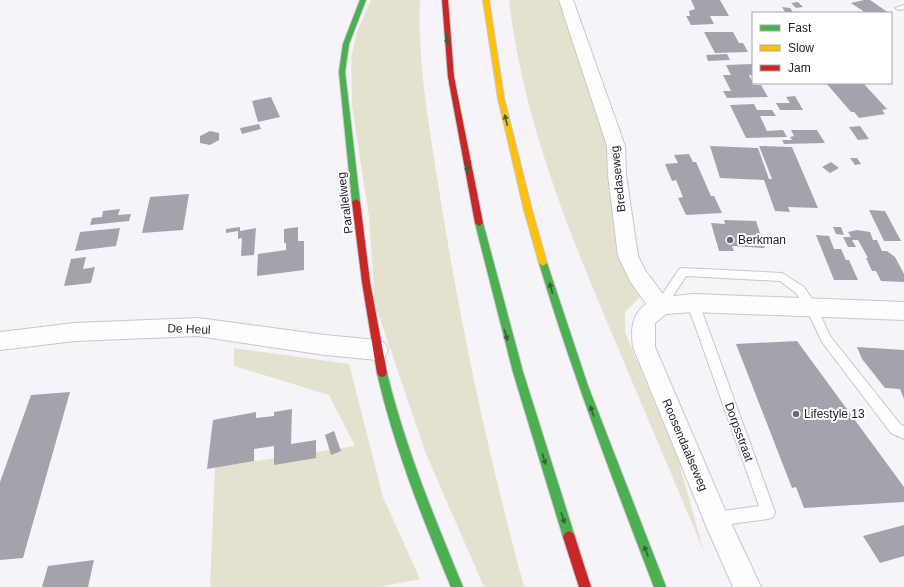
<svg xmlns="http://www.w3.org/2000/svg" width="904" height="587" font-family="Helvetica,sans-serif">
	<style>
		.green { fill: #e5e1cf }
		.building { fill: #a6a2ac }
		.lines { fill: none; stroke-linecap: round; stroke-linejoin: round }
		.lane-casing { stroke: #c9c5cd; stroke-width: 2 }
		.street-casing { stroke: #c9c5cd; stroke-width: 2 }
		.fast-casing { stroke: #c9c5cd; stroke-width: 2 }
		.slow-casing { stroke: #c9c5cd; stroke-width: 2 }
		.jam-casing { stroke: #c9c5cd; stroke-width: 2 }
		.lane { fill: #fefdfe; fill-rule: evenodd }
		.street { fill: #fefdfe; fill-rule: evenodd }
		.fast { fill: #4caf50; fill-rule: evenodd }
		.slow { fill: #ffc107; fill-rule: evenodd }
		.jam { fill: #c62828; fill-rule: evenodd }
		.oneway { fill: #37603c }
		.poi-dot { fill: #6e6a73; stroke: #fff; stroke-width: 1.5 }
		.labels { text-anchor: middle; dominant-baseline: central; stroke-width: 4; stroke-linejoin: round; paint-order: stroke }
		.street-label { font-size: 12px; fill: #25202b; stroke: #fff }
		.poi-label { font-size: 12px; fill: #25202b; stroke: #fff; text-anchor: start }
	</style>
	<rect width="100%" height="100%" fill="#f6f4f9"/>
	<path class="green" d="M 371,0 L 420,0 C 417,58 429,125 438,183 C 459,319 488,454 524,587 L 484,587 L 426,454 L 375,304 L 369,217 L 352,106 L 351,58 L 357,32 Z
		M 509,0 L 558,0 L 608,144 L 622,258 L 640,297 L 625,312 L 625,332 L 678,459 L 704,552 C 675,482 645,413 616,343 C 569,233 523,120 509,0 Z
		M 234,348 L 349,364 L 383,497 L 420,579 L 380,587 L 210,587 L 215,467 L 355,446 L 329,395 L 234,366 Z"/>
	<path class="building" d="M 691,0 L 720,0 L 729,16 L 710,16 L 714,24 L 691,25 L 686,16 L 690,16 L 689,11 L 695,9 Z
		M 864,0 L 870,0 L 889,13 L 866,13 L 851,3 Z
		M 798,2 L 803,7 L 796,8 L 791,3 Z
		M 782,7 L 790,8 L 793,12 L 785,12 Z
		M 704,32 L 733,32 L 739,43 L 743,43 L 748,52 L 715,53 Z
		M 727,54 L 730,60 L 708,61 L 706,55 Z
		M 753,64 L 753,75 L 749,75 L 754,85 L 761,85 L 768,97 L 727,98 L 723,91 L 731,91 L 723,75 L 731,75 L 726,65 Z
		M 826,83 L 863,83 L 887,109 L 882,110 L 885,114 L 859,118 L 854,112 L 851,112 Z
		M 795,96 L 803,110 L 780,110 L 776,103 L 790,103 L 786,97 Z
		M 271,97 L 280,117 L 258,122 L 252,101 Z
		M 754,104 L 757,110 L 772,110 L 776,116 L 760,116 L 767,131 L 783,130 L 787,137 L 746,138 L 730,105 Z
		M 259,124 L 261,129 L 242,134 L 240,128 Z
		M 860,126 L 869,139 L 858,140 L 849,127 Z
		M 791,130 L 817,130 L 825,143 L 784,144 L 782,140 L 792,140 L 790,137 L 794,136 Z
		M 210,131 L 219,133 L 219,140 L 210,145 L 200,143 L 200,136 Z
		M 710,146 L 758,148 L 769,179 L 772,179 L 759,146 L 792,147 L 818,208 L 788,207 L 790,212 L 775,211 L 764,180 L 720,178 Z
		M 689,154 L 693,162 L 696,162 L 711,196 L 714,196 L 722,213 L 686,215 L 678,198 L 683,197 L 676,180 L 672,181 L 665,164 L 678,163 L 674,155 Z
		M 850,158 L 857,158 L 861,164 L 855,165 Z
		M 831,162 L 839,168 L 830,173 L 822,167 Z
		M 189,194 L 183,230 L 142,233 L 150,197 Z
		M 120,209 L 118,215 L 131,214 L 129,221 L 90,225 L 92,218 L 102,217 L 103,211 Z
		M 869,210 L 885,211 L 901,241 L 884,241 Z
		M 724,220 L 756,221 L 765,248 L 732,246 L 734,251 L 719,251 L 711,223 L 725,224 Z
		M 240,227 L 240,231 L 256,228 L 254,255 L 241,256 L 242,238 L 238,239 L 238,231 L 226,233 L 226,229 Z
		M 298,227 L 298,241 L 304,241 L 304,270 L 257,276 L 258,254 L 286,250 L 286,243 L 284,243 L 284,229 Z
		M 833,227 L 841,227 L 844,235 L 836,234 Z
		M 120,228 L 116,246 L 75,251 L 80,232 Z
		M 857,230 L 870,232 L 873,240 L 877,240 L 882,251 L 887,251 L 895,257 L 904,274 L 904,282 L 881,281 L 876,271 L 872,271 L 866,258 L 868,258 L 858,240 L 852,240 L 856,247 L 848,247 L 843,237 L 851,237 L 848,232 Z
		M 816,235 L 829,236 L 834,249 L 841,249 L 846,260 L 849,260 L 858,280 L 834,280 Z
		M 86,257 L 83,269 L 95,267 L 91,283 L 64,286 L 71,259 Z
		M 797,341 L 904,487 L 904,502 L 804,508 L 796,487 L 792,488 L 736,344 Z
		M 857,347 L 904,350 L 904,399 L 900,389 L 885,388 L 862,359 Z
		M 70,392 L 23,558 L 0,560 L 0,482 L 31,395 Z
		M 292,409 L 291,444 L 316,440 L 316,458 L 274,465 L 274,446 L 254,449 L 254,461 L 207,469 L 213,420 L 256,412 L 256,418 L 274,416 L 274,412 Z
		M 334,431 L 341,451 L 331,455 L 325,435 Z
		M 904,525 L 904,556 L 880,563 L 863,536 Z
		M 94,560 L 88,587 L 42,587 L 48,566 Z"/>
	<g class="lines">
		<defs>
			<path id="lane" d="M 904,5 L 904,9 L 899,10 L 895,8 Z
				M 683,268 L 782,273 L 804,287 L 816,305 L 830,336 L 901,425 L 904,426 L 904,439 L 891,433 L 822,342 L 807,310 L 796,293 L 780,281 L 686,276 L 664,310 L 656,310 L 654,307 L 656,304 L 679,269 Z
				M 693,298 L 697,300 L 699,303 L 775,512 L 773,517 L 768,519 L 716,526 L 711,524 L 709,519 L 711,514 L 716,512 L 759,506 L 687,303 L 689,300 Z"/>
			<path id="street" d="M 559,0 L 573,0 L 625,146 L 626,175 L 638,256 L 645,270 L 665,297 L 693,294 L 904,302 L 904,320 L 693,312 L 666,314 L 655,323 L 655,347 L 725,510 L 761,587 L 733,587 L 707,528 L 633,347 C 631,330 631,315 646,304 L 630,281 L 618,256 L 608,175 L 607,146 Z
				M 198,318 L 325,335 L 377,340 L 385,343 L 388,350 L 385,357 L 377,360 L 325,355 L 198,336 L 75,341 L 0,350 L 0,332 L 75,323 Z"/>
			<path id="fast" d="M 360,0 L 366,0 L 349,44 L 345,72 L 360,202 L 356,205 L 352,202 L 339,72 L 343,44 Z
				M 479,220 L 483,223 L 523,372 L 575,537 L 573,541 L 569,543 L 565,541 L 563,537 L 513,372 L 475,223 Z
				M 543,260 L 547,263 L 588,386 L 666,587 L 654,587 C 613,480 572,373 539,263 Z
				M 382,369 L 385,370 L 387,373 C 405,447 434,517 463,587 L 451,587 C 422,517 394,447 377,373 L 379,370 Z"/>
			<path id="slow" d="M 483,0 L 489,0 L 504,98 L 532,210 L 547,263 L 543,266 L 539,263 L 524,210 L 498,98 Z"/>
			<path id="jam" d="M 442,0 L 448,0 L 454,77 L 483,223 L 479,226 L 475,223 L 448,77 Z
				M 356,199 L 360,202 L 370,282 L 387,373 L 385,376 L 382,377 L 379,376 L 377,373 L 362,282 L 352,202 Z
				M 569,531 L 573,533 L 575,537 L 591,587 L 579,587 L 563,537 L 565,533 Z"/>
		</defs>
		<use href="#lane" class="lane-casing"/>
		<use href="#street" class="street-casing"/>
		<use href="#fast" class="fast-casing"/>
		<use href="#slow" class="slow-casing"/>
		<use href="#jam" class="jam-casing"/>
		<use href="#lane" class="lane"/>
		<use href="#street" class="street"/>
		<use href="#fast" class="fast"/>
		<use href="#slow" class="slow"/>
		<use href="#jam" class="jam"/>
	</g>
	<defs><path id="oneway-solid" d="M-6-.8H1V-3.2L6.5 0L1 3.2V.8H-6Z"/></defs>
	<g class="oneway">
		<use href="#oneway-solid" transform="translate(447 39) rotate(82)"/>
		<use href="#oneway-solid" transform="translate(506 120) rotate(-103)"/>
		<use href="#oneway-solid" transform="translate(467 167) rotate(80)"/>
		<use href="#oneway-solid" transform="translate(551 288) rotate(-106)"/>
		<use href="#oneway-solid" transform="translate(506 335) rotate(73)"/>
		<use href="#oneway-solid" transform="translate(592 411) rotate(-109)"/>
		<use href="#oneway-solid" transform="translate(544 459) rotate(73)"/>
		<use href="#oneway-solid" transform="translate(563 518) rotate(72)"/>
		<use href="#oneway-solid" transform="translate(646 551) rotate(-111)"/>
	</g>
	<g class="poi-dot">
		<circle cx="730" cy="240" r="4"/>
		<circle cx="796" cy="414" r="4"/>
	</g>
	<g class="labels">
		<g class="street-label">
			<text transform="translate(618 179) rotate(-96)">Bredaseweg</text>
			<text transform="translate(345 203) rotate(-97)">Parallelweg</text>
			<text transform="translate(189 329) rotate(2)">De Heul</text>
			<text transform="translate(739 432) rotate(70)">Dorpsstraat</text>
			<text transform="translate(685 445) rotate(67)">Roosendaalseweg</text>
		</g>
		<g class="poi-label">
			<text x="738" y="240">Berkman</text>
			<text x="804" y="414">Lifestyle 13</text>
		</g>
	</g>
	<rect x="752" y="12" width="140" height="72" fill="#ffffff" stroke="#a8a6aa"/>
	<rect x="760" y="25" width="20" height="6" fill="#4caf50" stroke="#a8a6aa"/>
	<text x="788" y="32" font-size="12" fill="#25202b">Fast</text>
	<rect x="760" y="45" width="20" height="6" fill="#ffc107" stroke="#a8a6aa"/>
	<text x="788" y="52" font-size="12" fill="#25202b">Slow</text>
	<rect x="760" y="65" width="20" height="6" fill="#c62828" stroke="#a8a6aa"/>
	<text x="788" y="72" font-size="12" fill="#25202b">Jam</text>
</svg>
